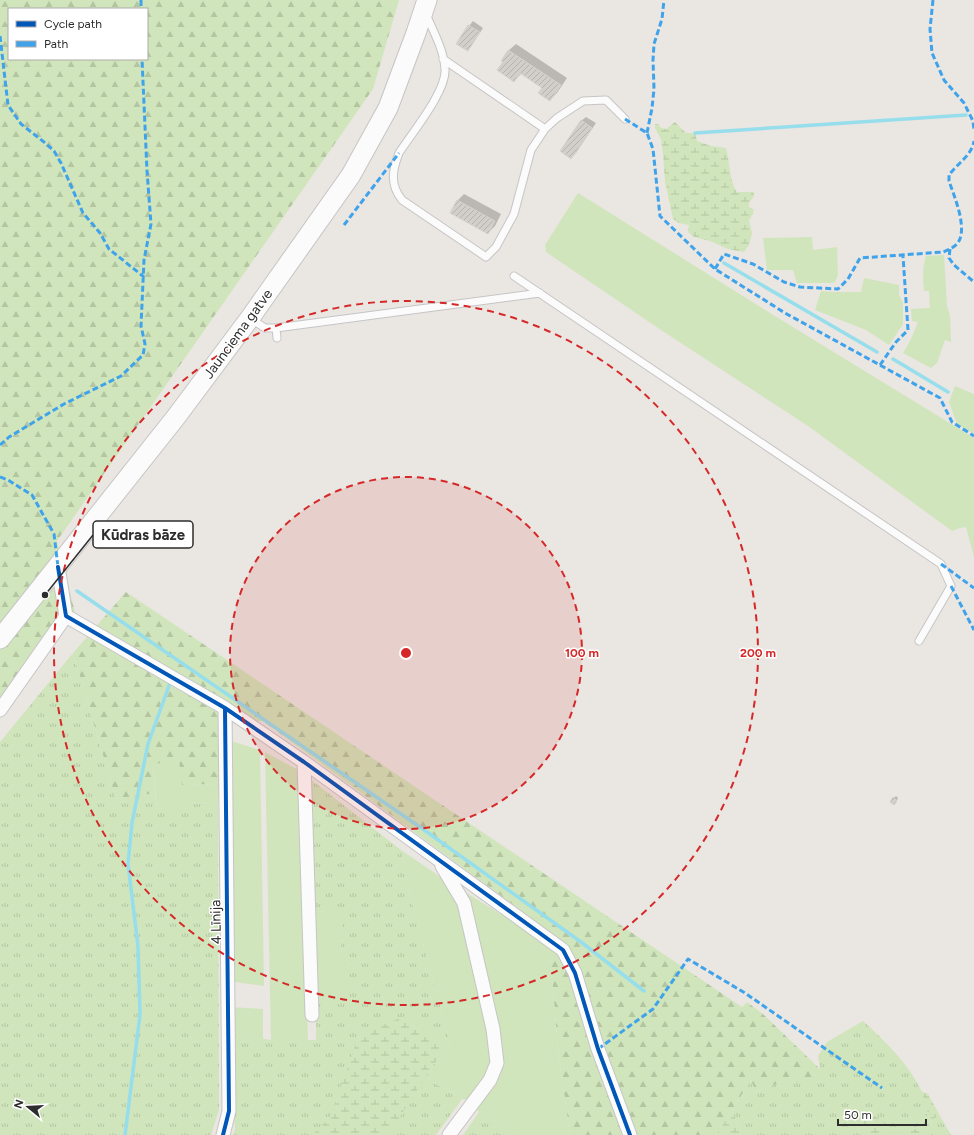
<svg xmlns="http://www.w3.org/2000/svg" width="974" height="1135" font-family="Figtree,sans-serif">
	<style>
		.grass { fill: url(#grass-tufts) }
		.forest { fill: url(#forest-firs); fill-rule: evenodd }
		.wetland { fill: url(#wetland-marsh) }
		.garden { fill: #d0e5bb }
		.shadow { fill: #0003 }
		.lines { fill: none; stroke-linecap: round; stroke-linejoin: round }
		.stream { stroke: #96deec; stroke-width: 3.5 }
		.building { fill: url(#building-hatch); stroke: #d5d2ce }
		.service-casing { stroke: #c6c5c5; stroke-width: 9 }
		.minor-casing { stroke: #c6c5c5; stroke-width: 15 }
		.secondary-casing { stroke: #c6c5c5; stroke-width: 21 }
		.service { stroke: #fcfbfb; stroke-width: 7 }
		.minor { stroke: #fcfbfb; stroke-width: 13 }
		.secondary { stroke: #fcfbfb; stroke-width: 19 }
		.quiet { stroke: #3ea3eb; stroke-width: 3; stroke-dasharray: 6 3; stroke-linecap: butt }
		.cycleway-casing { stroke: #fff; stroke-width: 6 }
		.cycleway { stroke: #0057b8; stroke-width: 4 }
		.ring { fill: none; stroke: #d62828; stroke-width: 2; stroke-dasharray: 7 5 }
		.labels { text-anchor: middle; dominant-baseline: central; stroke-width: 3; stroke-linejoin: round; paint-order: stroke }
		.street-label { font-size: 14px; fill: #2d2d2d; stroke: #fff }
		.centre { fill: #d62828; stroke: #fff; stroke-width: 2 }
		.ring-label { font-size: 12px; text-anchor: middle; font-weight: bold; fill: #d62828; stroke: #fff; stroke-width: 3; stroke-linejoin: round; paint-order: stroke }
		.leader { fill: none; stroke: #2d2d2d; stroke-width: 1.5 }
		.callout-dot { fill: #2d2d2d; stroke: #fff; stroke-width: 1.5 }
		.callout { fill: #fff; stroke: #2d2d2d; stroke-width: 1.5 }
		.callout-label { font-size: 15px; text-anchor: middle; font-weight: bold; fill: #2d2d2d }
	</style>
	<defs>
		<pattern id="grass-tufts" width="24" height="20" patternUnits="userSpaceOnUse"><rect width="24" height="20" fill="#d0e5bb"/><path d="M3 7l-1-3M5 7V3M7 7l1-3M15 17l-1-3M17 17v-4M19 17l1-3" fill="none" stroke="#b3c5a1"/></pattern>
		<pattern id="forest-firs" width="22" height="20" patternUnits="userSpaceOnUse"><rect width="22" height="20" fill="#d0e5bb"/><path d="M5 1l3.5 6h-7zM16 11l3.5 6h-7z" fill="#b3c5a1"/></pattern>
		<pattern id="wetland-marsh" width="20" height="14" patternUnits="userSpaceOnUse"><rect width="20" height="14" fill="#d0e5bb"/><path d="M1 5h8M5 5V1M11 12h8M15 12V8" fill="none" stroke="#b3c5a1"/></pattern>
		<pattern id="building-hatch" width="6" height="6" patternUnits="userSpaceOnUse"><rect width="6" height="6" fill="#d2cfcb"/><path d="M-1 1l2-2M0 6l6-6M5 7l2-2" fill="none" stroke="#b5b2af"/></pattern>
	</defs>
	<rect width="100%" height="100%" fill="#eae6e2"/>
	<path class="grass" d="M 73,653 L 116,799 L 155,793 L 157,812 L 183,803 L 218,804 L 219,1110 L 211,1135 L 0,1135 L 0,742 Z
		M 300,771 L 401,850 L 409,891 L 450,1043 L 426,1078 L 462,1099 L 436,1135 L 233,1135 L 235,1130 L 229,1034 L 271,1040 L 316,1040 L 316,1003 L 342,956 L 339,929 L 343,926 L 343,911 L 305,912 Z
		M 863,1021 C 886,1042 907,1062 921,1090 C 925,1096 926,1107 928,1114 C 920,1127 911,1135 894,1135 L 889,1132 L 886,1122 L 854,1112 L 846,1114 L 855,1120 L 861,1135 L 742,1135 L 732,1110 L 751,1080 L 756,1092 L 782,1082 L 815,1080 L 820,1069 L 818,1056 L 827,1042 Z
		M 479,1112 L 518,1135 L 463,1135 Z
		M 940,1116 L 951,1135 L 930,1135 L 930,1127 L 932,1119 Z"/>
	<path class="forest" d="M 0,0 L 399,0 L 373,89 L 57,541 L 75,612 L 0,704 ZM 9,9 L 147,9 L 147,59 L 9,59 Z
		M 126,592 L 742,1007 L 747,1002 L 764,1015 L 820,1069 L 815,1081 L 782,1082 L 756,1092 L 751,1080 L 716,1135 L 570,1135 L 559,1059 L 549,944 L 522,911 L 263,721 L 229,722 L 227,784 L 182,785 L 153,764 L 155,793 L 116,799 L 73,653 Z"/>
	<path class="wetland" d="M 675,122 L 686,133 L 695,133 L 697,141 L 711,146 L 726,148 C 730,162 729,181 737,192 L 754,192 L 754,196 L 749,203 L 749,207 L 754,210 L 753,214 L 749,220 L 752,233 L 749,245 L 744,252 L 728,249 L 710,241 L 694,237 L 688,232 L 689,225 L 679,223 L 673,219 L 665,181 L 663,154 L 661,139 L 655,128 L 655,124 L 658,124 L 661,128 L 666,129 Z
		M 405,1016 L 445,1047 L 388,1135 L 312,1135 L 330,1118 L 359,1035 Z
		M 922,1092 L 928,1094 L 940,1116 L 932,1119 L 930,1127 L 930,1135 L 899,1135 C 915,1131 920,1127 928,1114 Z
		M 732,1110 L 742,1135 L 716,1135 Z
		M 854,1112 C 863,1113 878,1115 885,1122 C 890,1127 886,1130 894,1135 L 861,1135 L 855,1120 L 845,1113 Z"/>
	<path class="garden" d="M 578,193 L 770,313 L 974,438 L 974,557 L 966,527 L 960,528 L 952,531 L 808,426 L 661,330 L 546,252 L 545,245 Z
		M 812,237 L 813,250 L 837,247 L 838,275 L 835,282 L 831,283 L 797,283 L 793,270 L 767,270 L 763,238 Z
		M 944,255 L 947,306 L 950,316 L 951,342 L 945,340 L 937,363 L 931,368 L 903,353 L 911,339 L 918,322 L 912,321 L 911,309 L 930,308 L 929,291 L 924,291 C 923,279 922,268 926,256 Z
		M 864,278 L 899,285 L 899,295 L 903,303 L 903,324 L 889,345 L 866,330 L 815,310 L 821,291 L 834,292 L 861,292 Z
		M 955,386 L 974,394 L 974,434 L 957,424 L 949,402 Z
		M 228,740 L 260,750 L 264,986 L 228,981 Z
		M 265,752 L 300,771 L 308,1040 L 271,1040 Z
		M 179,761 L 182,785 L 219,784 L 218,804 L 183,803 L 182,810 L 157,812 L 153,764 Z
		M 401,850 L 439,876 L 549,944 L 559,1059 L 570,1135 L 518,1135 L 479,1112 L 469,1100 L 462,1099 L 426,1078 L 450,1043 L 409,891 Z
		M 343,910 L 343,926 L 339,929 L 342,956 L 344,957 L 345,993 L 342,994 L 341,1004 L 316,1003 L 312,912 Z
		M 229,1007 L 263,1009 L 263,1039 L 229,1034 Z"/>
	<path class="shadow" d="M 473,21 L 483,28 L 472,45 L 467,50 L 469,26 Z
		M 516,44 L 567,78 L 557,93 L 550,100 L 544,87 L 522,73 L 514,81 L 503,60 L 509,50 Z
		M 586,117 L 596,123 L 576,153 L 571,158 L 581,121 Z
		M 464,194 L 501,214 L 495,226 L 488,233 L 457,201 Z
		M 896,796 L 898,798 L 896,802 L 894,798 Z"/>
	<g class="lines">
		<path class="stream" d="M 695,133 L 966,115
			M 724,263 L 877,352
			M 893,359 L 948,392
			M 77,591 L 420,827 L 581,942 L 644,991
			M 125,1135 L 140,1015 L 138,946 L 128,864 L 132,823 L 148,744 L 170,683 L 169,682"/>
	</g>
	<path class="building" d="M 468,25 L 480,32 L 468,51 L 456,44 Z
		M 508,50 L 561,85 L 550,101 L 538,93 L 542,88 L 520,73 L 514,82 L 497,70 L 503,62 L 501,61 Z
		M 581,120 L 592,128 L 571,159 L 560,151 Z
		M 457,200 L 495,221 L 488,234 L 450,213 Z
		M 893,797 L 897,801 L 894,805 L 890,802 Z"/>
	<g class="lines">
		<defs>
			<path id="service" d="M 426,14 C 433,31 444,50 445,69 C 447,91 411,134 399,153 C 392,171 390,185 402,200 L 486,257 L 496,247 L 514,214 L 531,150 L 545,129 L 557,118 L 583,101 L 606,100 L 625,119
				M 443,59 L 545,129
				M 514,276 L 941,564 L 951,586 L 919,641
				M 251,319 L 265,328 L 276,328 L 540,293
				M 276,328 L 277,338"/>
			<path id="minor" d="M 58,567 L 66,616 L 225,708 L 304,762 L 563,950 L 575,973 L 598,1049 L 630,1135
				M 0,710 L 66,616
				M 304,762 L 312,1015
				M 442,866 L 464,903 L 493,1029 L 497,1063 L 490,1080 L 449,1135
				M 223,1135 L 229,1111 L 225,708"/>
			<path id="secondary" d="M 0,639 L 176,417 L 250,318 L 351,175 L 388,108 L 416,33 L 427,0"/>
		</defs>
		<use href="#service" class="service-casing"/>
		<use href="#minor" class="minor-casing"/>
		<use href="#secondary" class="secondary-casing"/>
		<use href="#service" class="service"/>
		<use href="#minor" class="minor"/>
		<use href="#secondary" class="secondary"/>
		<path class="quiet" d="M 141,0 L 141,9
			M 933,0 L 930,29 L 932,53 L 944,80 L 964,103 L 973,121 L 974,130
			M 0,36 L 8,105 L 21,124 L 44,142 L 54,151 L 61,163 L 83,213 L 100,233 L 109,249 L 144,277
			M 625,119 L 647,133 L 653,149 L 660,216 L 715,269 L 785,313 L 940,398 L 952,422 L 974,436
			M 647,133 L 652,108 L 654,89 L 653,60 L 654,44 L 662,19 L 664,0
			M 344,225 L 399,153
			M 950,249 L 949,258 L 954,265 L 974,282
			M 715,269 L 724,254 L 753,264 L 784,282 L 800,287 L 838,289 L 848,279 L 860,258 L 943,252 C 948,250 953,248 957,244 C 969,230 954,196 949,181 L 949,175 C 957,164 972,155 974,141
			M 880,365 L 896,342 L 908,330 L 903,256
			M 0,445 L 9,437 L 64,404 L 121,376 L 143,355 L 145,344 L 141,326 L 144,260 L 151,224 L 147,171 L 142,59
			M 0,477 L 8,480 L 32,495 L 54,534 L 58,567
			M 941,564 L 974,588
			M 951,586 L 974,630
			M 598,1049 L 653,1009 L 688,959 L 745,993 L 882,1088"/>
		<defs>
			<path id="cycleway" d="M 58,567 L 66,616 L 225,708 L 304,762 L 563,950 L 575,973 L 598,1049 L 630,1135
				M 223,1135 L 229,1111 L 225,708"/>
		</defs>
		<use href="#cycleway" class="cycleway-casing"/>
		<use href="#cycleway" class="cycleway"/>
	</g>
	<circle cx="406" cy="653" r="176" fill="#d62828" fill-opacity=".12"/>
	<g class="ring">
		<circle cx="406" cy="653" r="176"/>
		<circle cx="406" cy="653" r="352"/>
	</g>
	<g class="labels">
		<g class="street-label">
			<text transform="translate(238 334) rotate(-54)">Jaunciema gatve</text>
			<text transform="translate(216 922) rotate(-91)">4 Līnija</text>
		</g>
	</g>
	<circle cx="406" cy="653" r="6" class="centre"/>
	<g class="ring-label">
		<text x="582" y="657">100 m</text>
		<text x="758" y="657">200 m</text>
	</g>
	<path class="leader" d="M45 595L93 535"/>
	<circle class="callout-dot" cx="45" cy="595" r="4"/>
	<rect class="callout" x="93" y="521" width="100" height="27" rx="4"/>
	<g class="callout-label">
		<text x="143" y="540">Kūdras bāze</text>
	</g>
	<rect x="8" y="8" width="140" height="52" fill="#ffffff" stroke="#ababab"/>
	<rect x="16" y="21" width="20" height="6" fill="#0057b8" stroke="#ababab"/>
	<text x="44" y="28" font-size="12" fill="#2d2d2d">Cycle path</text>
	<rect x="16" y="41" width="20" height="6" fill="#3ea3eb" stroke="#ababab"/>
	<text x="44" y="48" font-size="12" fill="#2d2d2d">Path</text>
	<g transform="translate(28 1107) rotate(288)" stroke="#ffffff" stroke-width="3" paint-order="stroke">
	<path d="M0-3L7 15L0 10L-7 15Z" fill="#2d2d2d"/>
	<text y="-6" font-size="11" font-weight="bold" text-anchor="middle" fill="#2d2d2d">N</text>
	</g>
	<path d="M838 1119v6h88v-6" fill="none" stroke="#2d2d2d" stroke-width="2"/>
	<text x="844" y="1119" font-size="12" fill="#2d2d2d" stroke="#ffffff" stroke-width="3" paint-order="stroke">50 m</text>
</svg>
